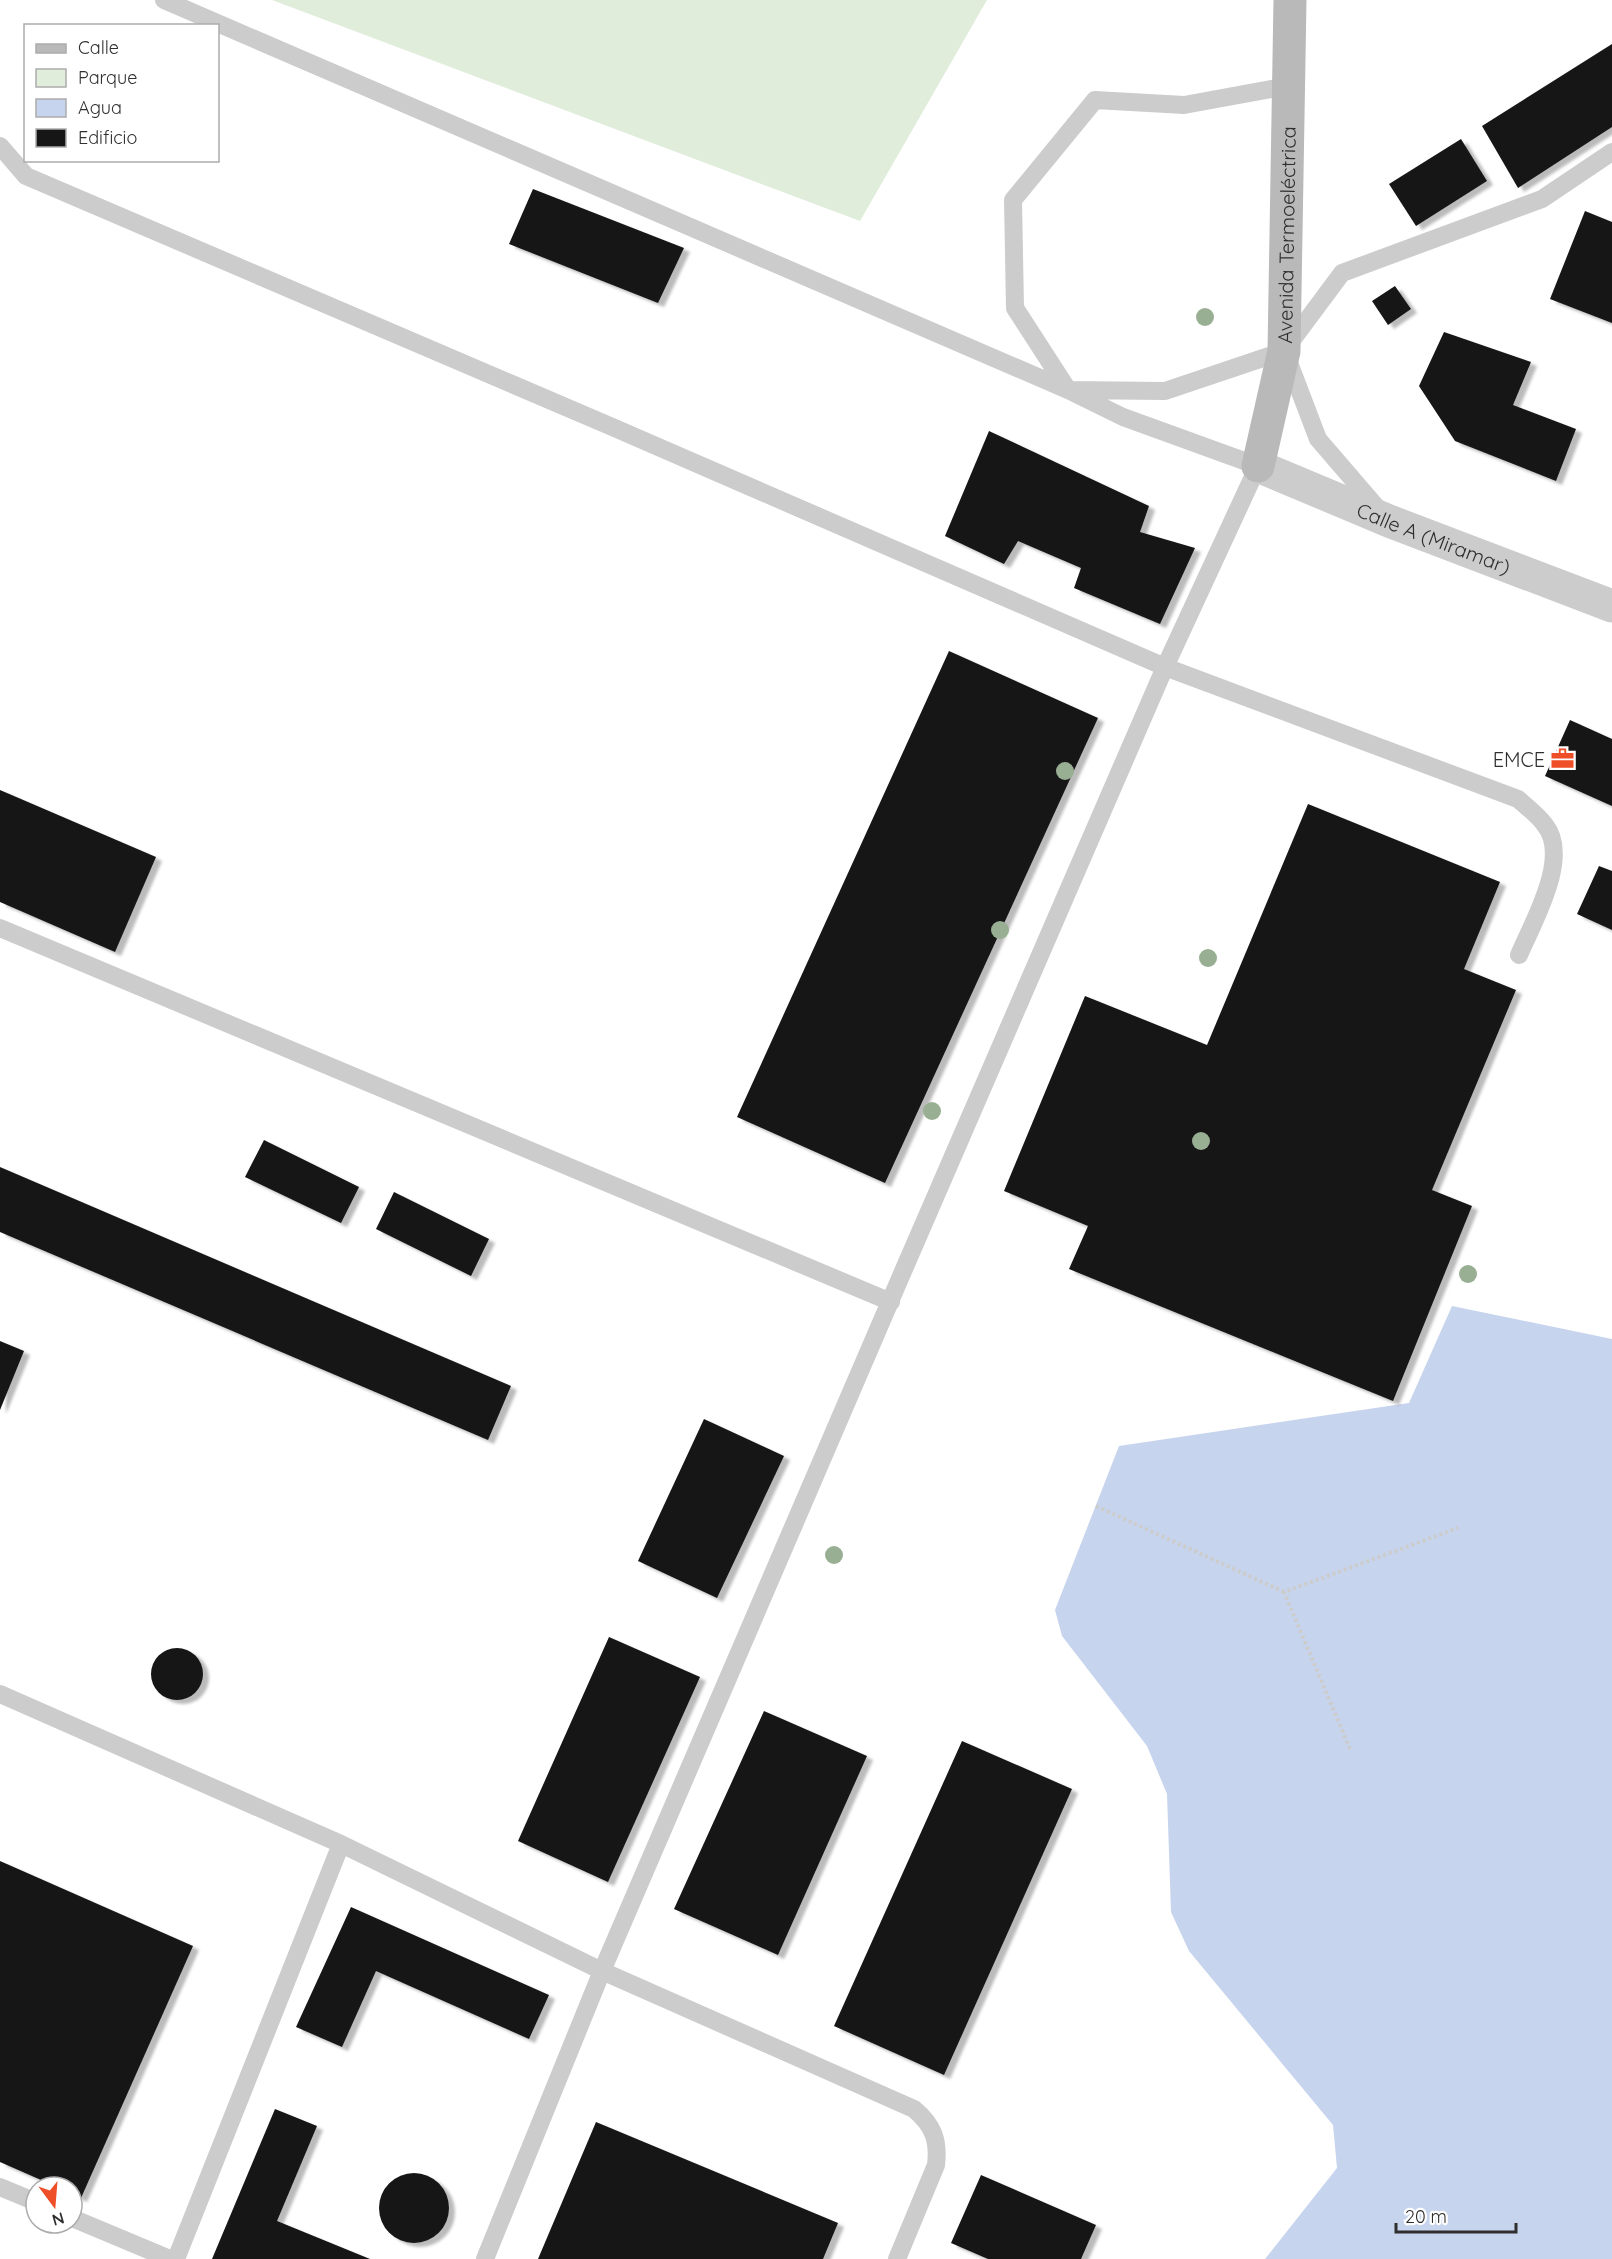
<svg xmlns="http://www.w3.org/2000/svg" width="1612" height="2259" font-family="Quicksand,sans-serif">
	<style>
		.green { fill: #e0eddb }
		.water { fill: #c7d4ed }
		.building { fill: #161616; filter: url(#shadow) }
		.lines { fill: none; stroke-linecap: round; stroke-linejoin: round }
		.path { stroke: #ccc; stroke-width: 4; stroke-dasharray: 3 3; stroke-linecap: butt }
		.lane { stroke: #ccc; stroke-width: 18 }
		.street { stroke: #ccc; stroke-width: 33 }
		.secondary { stroke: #b9b9b9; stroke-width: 33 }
		.tree { fill: #98af93 }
		.labels { text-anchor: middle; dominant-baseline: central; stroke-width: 6; stroke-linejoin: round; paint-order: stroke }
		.street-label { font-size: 20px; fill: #2f2f2f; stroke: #fff }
		.poi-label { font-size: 20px; fill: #2f2f2f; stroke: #fff; text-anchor: end }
	</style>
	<defs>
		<filter id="shadow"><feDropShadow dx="6" dy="4" stdDeviation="1.5" flood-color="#0004"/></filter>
	</defs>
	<rect width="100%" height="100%" fill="#fff"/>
	<path class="green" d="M 272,0 L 987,0 L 860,221 Z"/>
	<path class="water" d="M 1452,1306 L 1612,1339 L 1612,2259 L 1265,2259 L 1337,2168 L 1333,2125 L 1189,1951 L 1171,1912 L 1167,1794 L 1147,1746 L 1062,1636 L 1055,1610 L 1119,1446 L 1409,1403 Z"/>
	<path class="building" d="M 1612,44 L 1612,127 L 1518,188 L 1482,126 Z
		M 1461,139 L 1487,181 L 1416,226 L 1389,184 Z
		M 533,189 L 684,248 L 658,303 L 509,244 Z
		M 1585,211 L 1612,222 L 1612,323 L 1550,299 Z
		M 1395,286 L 1411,309 L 1388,325 L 1372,301 Z
		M 1444,332 L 1531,362 L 1513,405 L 1576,429 L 1556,481 L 1455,441 L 1419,386 Z
		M 989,431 L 1149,506 L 1140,532 L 1195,548 L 1160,624 L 1074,588 L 1081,568 L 1018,541 L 1004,564 L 945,536 Z
		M 949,651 L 1098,718 L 885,1183 L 737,1117 Z
		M 1570,720 L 1612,739 L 1612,806 L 1545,776 Z
		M 0,790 L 156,857 L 115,952 L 0,902 Z
		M 1308,804 L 1500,882 L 1464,969 L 1516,990 L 1432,1190 L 1472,1206 L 1393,1401 L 1069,1269 L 1088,1226 L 1004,1191 L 1085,996 L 1207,1045 Z
		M 1599,866 L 1612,871 L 1612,930 L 1577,914 Z
		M 264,1140 L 359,1187 L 341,1223 L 245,1177 Z
		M 0,1167 L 511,1386 L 488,1440 L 0,1232 Z
		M 394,1192 L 489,1239 L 471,1276 L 376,1229 Z
		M 0,1341 L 24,1351 L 0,1410 Z
		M 704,1419 L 784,1456 L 717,1598 L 638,1561 Z
		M 609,1637 L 700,1677 L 608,1882 L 518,1841 Z
		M151 1674a26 26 0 1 1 52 0a26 26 0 1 1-52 0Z
		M 764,1711 L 867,1756 L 778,1955 L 674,1909 Z
		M 962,1741 L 1072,1789 L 944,2075 L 834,2026 Z
		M 0,1861 L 193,1946 L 81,2198 L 72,2194 L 72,2187 L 57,2187 L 0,2162 Z
		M 351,1907 L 549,1995 L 529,2039 L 376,1971 L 342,2047 L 296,2027 Z
		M 275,2109 L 317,2126 L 277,2221 L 370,2259 L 212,2259 Z
		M 596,2122 L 838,2223 L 823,2259 L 538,2259 Z
		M379 2208a35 35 0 1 1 70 0a35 35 0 1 1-70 0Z
		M 981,2175 L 1096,2225 L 1081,2259 L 988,2259 L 951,2243 Z"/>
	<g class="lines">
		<path class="path" d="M 1096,1506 L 1284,1592
			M 1350,1749 L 1284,1592 L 1458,1528"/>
		<path class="lane" d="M 164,0 L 1068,390 L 1123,417 L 1258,466 L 1165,667 L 901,1276 L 602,1971 L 485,2259
			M 1288,86 L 1184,105 L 1095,100 L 1013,200 L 1015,308 L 1068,390 L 1165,391 L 1284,351 L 1342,273 L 1542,199 L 1612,152
			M 0,146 L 26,176 L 610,426 L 1165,667 L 1518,799 C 1527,807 1538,815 1545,825 C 1571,857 1533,922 1519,955
			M 1286,355 L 1318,439 L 1380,511
			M 0,928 L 891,1302
			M 0,1694 L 341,1844 L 602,1971 L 914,2109 C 933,2125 939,2140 936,2165 L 897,2259
			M 0,2187 L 36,2202
			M 72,2218 L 170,2259
			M 176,2259 L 341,1844"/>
		<path class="street" id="s1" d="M 1258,466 L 1389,521 L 1612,606"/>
		<path class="secondary" id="s2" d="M 1258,466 L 1284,351 L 1290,0"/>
	</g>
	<g class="tree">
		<circle cx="1205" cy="317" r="9"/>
		<circle cx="1065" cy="771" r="9"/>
		<circle cx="1000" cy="930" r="9"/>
		<circle cx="1208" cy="958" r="9"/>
		<circle cx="932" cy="1111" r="9"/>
		<circle cx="1201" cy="1141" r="9"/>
		<circle cx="1468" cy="1274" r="9"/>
		<circle cx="834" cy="1555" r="9"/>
	</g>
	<defs>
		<symbol id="office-bare" viewBox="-9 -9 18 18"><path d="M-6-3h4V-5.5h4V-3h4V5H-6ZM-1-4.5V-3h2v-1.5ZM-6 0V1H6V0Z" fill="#ee4f28" stroke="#fff" stroke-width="2.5" paint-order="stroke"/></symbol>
	</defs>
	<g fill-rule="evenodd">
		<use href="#office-bare" x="1546" y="742" width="33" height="33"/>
	</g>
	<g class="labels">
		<g class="street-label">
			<text stroke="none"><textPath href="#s2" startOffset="234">Avenida Termoeléctrica</textPath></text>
			<text stroke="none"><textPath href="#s1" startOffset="190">Calle A (Miramar)</textPath></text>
		</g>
		<g class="poi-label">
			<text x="1545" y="759">EMCE</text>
		</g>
	</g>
	<rect x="24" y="24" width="195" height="138" fill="#ffffff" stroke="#acacac" stroke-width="1.5"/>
	<rect x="36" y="44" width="30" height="9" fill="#b9b9b9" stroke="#acacac" stroke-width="1.5"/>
	<text x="78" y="54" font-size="18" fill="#2f2f2f">Calle</text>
	<rect x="36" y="69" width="30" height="18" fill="#e0eddb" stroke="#acacac" stroke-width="1.5"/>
	<text x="78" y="84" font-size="18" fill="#2f2f2f">Parque</text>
	<rect x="36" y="99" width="30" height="18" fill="#c7d4ed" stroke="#acacac" stroke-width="1.5"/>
	<text x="78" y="114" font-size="18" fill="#2f2f2f">Agua</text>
	<rect x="36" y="129" width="30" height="18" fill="#161616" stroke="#acacac" stroke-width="1.5"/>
	<text x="78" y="144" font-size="18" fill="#2f2f2f">Edificio</text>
	<g transform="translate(54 2205) rotate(164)"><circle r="28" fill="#ffffff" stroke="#acacac" stroke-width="1.5"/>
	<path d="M0-4.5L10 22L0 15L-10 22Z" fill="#ee4f28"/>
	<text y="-9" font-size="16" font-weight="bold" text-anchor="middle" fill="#2f2f2f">N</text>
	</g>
	<path d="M1396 2223v9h120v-9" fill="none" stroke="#2f2f2f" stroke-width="3"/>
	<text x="1405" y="2223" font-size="18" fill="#2f2f2f" stroke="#ffffff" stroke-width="4.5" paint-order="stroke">20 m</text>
</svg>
